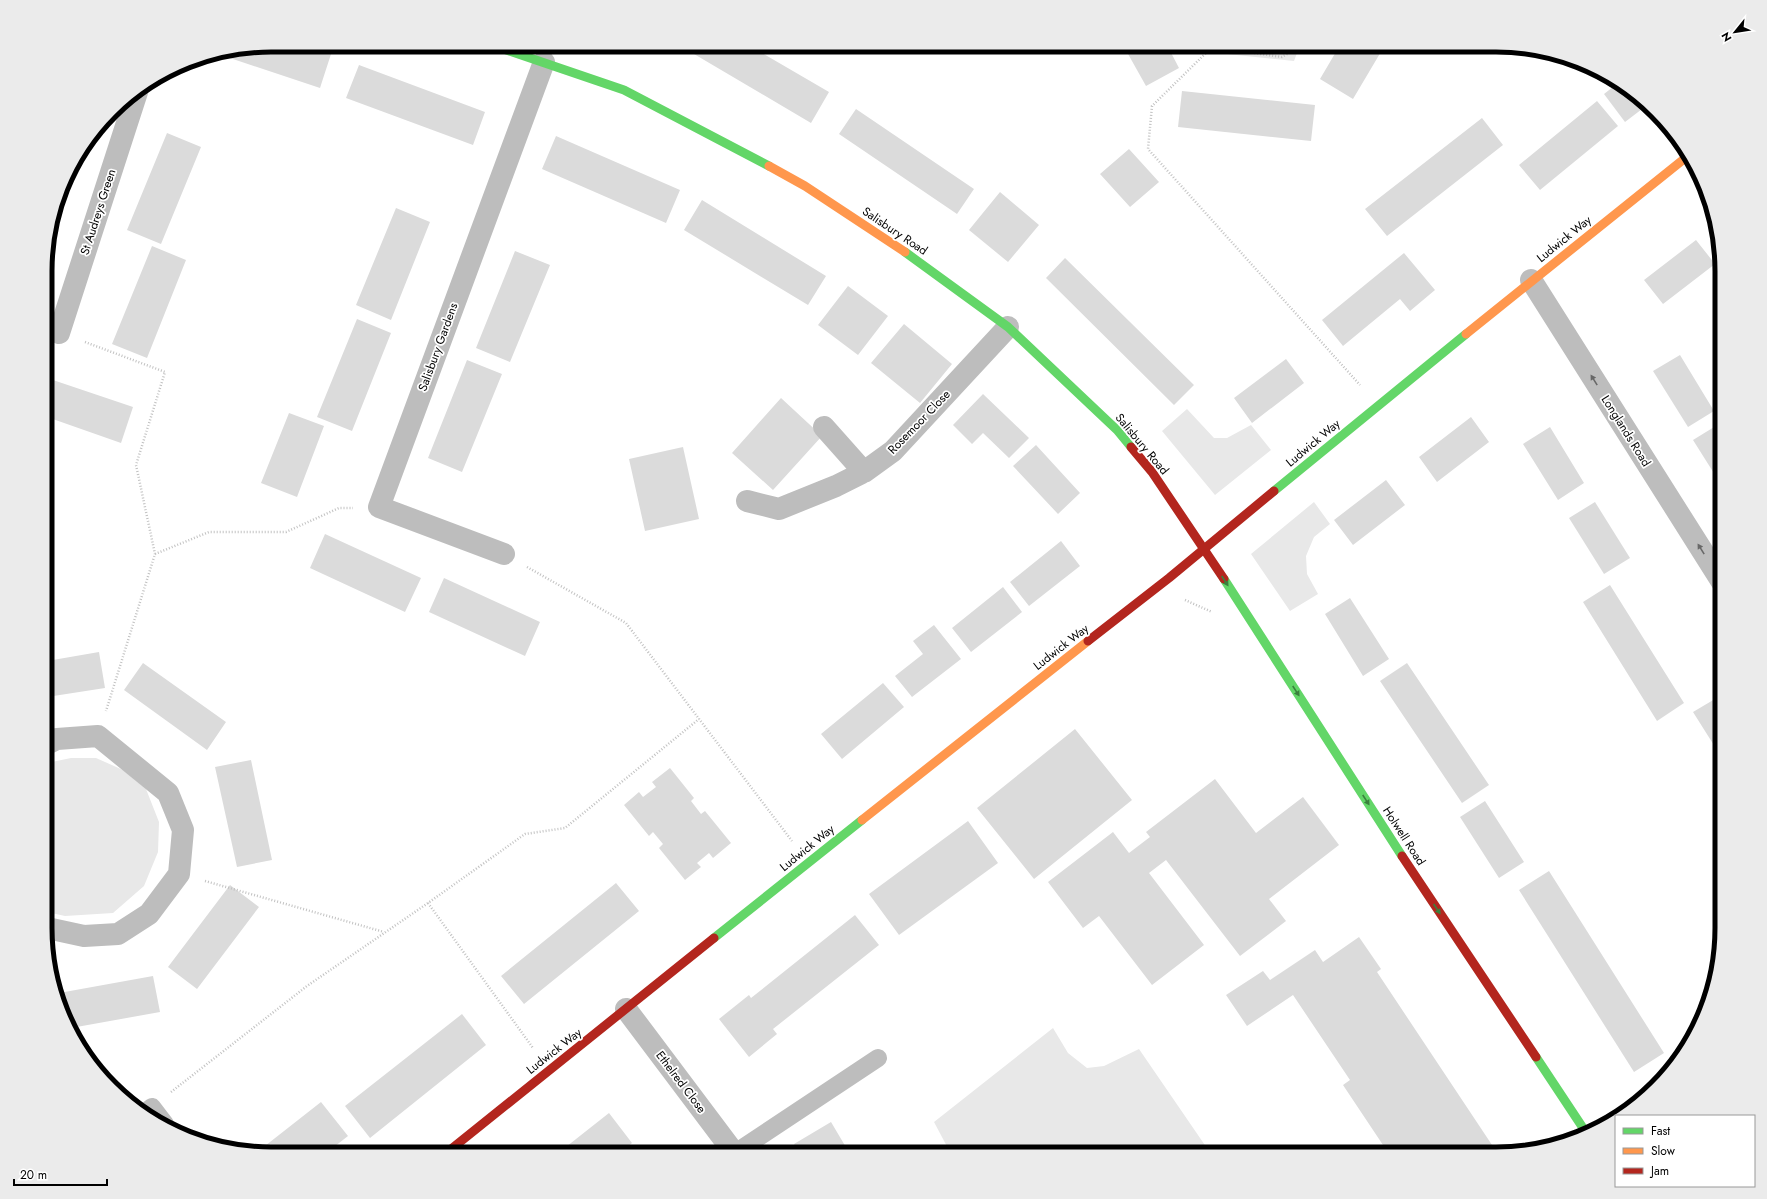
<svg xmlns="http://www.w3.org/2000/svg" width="1767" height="1199" font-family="Jost,sans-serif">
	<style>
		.green { fill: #e8e8e8 }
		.building { fill: #dbdbdb }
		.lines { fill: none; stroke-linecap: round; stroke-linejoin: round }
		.path { stroke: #c2c2c2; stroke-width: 2.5; stroke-dasharray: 1 2; stroke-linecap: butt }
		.lane { stroke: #bdbdbd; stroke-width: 18 }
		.street { stroke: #bdbdbd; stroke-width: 22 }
		.fast { stroke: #63d668; stroke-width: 9 }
		.slow { stroke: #ff974d; stroke-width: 9 }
		.jam { stroke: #b3261e; stroke-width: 9 }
		.oneway { fill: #686868 }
		.oneway2 { fill: #3b803e }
		.labels { text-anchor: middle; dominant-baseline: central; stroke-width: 3.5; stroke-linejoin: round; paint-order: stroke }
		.street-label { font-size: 12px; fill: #000; stroke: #fff }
		.rim { fill: none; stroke: #000; stroke-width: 5 }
	</style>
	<rect width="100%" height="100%" fill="#fff"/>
	<path class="green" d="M 1205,45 L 1300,45 L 1294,61 L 1208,52 Z
		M 1187,409 L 1214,438 L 1227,438 L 1251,425 L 1271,450 L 1215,495 L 1162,431 Z
		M 1314,502 L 1330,524 L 1314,537 L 1306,556 L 1307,574 L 1318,594 L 1290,611 L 1251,554 Z
		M 71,758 L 96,758 L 123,770 L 146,789 L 159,822 L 158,852 L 144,886 L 113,913 L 65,916 L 47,912 L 47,763 Z
		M 1053,1028 L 1068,1053 L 1087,1068 L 1104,1066 L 1139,1049 L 1211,1154 L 951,1154 L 934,1122 Z"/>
	<path class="building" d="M 271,45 L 304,45 L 331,54 L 320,88 L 221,55 Z
		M 699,45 L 748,45 L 829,92 L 811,123 L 694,54 Z
		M 1123,45 L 1167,45 L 1179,68 L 1146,86 Z
		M 1340,45 L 1385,45 L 1353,99 L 1320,79 Z
		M 359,65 L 485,112 L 473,145 L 346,98 Z
		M 1618,83 L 1633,92 L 1646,106 L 1625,122 L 1604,94 Z
		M 1182,91 L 1315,105 L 1311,141 L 1178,127 Z
		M 1597,101 L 1618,126 L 1540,190 L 1519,165 Z
		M 856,109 L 974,189 L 957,214 L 839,134 Z
		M 1482,118 L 1503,145 L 1387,236 L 1365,209 Z
		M 167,133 L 201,147 L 161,244 L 127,230 Z
		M 556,136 L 680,190 L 666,223 L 542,169 Z
		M 1129,149 L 1159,182 L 1130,207 L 1100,174 Z
		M 1000,192 L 1039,225 L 1008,262 L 969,230 Z
		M 702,200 L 826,276 L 808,305 L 684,230 Z
		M 396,208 L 430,222 L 391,320 L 356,305 Z
		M 1696,240 L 1715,264 L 1663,304 L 1644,280 Z
		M 152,246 L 186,260 L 147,358 L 112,344 Z
		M 515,251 L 550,265 L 510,362 L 476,348 Z
		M 1404,253 L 1435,290 L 1410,311 L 1400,299 L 1343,346 L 1322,320 Z
		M 1065,258 L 1194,385 L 1174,405 L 1046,278 Z
		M 848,286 L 888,316 L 858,355 L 818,325 Z
		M 357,319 L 391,333 L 352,431 L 317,417 Z
		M 904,324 L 952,364 L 920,403 L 871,363 Z
		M 1680,355 L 1714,411 L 1688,427 L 1653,371 Z
		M 1286,359 L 1304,383 L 1252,423 L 1234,398 Z
		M 467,360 L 502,374 L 462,472 L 428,458 Z
		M 47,378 L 133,407 L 121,443 L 47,417 Z
		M 983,394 L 1029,438 L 1009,458 L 983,433 L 972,444 L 953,425 Z
		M 781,398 L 822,436 L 773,490 L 732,453 Z
		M 289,413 L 324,426 L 297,497 L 261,483 Z
		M 1471,417 L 1489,442 L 1437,482 L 1419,457 Z
		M 1719,424 L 1722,427 L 1722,486 L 1693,440 Z
		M 1550,427 L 1584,483 L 1558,500 L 1523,444 Z
		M 1036,445 L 1080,493 L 1058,514 L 1013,466 Z
		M 683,447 L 699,519 L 645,531 L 629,459 Z
		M 1386,480 L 1405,505 L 1353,545 L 1334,520 Z
		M 1595,502 L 1630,558 L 1604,574 L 1569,518 Z
		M 325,534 L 421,578 L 405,612 L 310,568 Z
		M 1061,541 L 1080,566 L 1029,606 L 1010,582 Z
		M 444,578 L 540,622 L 525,656 L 429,612 Z
		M 1610,585 L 1684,703 L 1657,721 L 1583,602 Z
		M 1003,587 L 1022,612 L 971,652 L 952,628 Z
		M 1350,598 L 1389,659 L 1363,676 L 1325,614 Z
		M 934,625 L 961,659 L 912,697 L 895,676 L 923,654 L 913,641 Z
		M 99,652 L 105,688 L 47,697 L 47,661 Z
		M 143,663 L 226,722 L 207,750 L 124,690 Z
		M 1407,663 L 1489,785 L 1462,803 L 1380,681 Z
		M 883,683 L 904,707 L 842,759 L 821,734 Z
		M 1720,696 L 1722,699 L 1722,758 L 1693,712 Z
		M 1075,729 L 1132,800 L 1034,879 L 977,808 Z
		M 251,760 L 272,860 L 237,867 L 215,767 Z
		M 670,768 L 694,798 L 691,801 L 701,814 L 705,811 L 731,843 L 713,858 L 709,853 L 697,863 L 701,867 L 685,880 L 659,848 L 663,844 L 653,832 L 649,836 L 624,805 L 639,792 L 643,797 L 656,787 L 652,782 Z
		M 1215,779 L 1256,833 L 1303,797 L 1339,845 L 1269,899 L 1286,921 L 1240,956 L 1166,860 L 1149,873 L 1204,945 L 1152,985 L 1099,916 L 1083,928 L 1048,882 L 1113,832 L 1129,853 L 1150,837 L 1146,832 Z
		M 1485,801 L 1524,862 L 1499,878 L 1460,817 Z
		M 968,821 L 998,863 L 899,935 L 869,894 Z
		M 1549,871 L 1664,1053 L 1634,1072 L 1519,890 Z
		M 616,883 L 639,911 L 524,1004 L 501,976 Z
		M 230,885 L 259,907 L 197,989 L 168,967 Z
		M 855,915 L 879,945 L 773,1029 L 777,1034 L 749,1057 L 719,1019 L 749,995 L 751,998 Z
		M 1359,937 L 1381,969 L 1377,972 L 1498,1154 L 1399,1154 L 1396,1150 L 1389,1154 L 1343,1085 L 1350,1080 L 1293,995 L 1247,1026 L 1226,995 L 1263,971 L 1270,980 L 1315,950 L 1323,962 Z
		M 153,976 L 160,1012 L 71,1028 L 59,993 Z
		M 462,1014 L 486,1045 L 370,1138 L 345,1106 Z
		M 1665,1076 L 1645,1098 L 1642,1100 L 1638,1093 Z
		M 321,1102 L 348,1136 L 325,1154 L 256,1153 Z
		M 609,1113 L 632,1143 L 619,1154 L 557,1154 Z
		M 831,1122 L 850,1154 L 800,1154 L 794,1144 Z"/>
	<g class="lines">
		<path class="path" d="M 1211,45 L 1212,47 L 1282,57 L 1297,48 L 1298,45
			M 1212,47 L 1152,106 L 1148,149 L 1360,385
			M 85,342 L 165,372 L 136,465 L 155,554 L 106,711
			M 155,554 L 209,532 L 286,532 L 339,508 L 353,508
			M 527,567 L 626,623 L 792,841
			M 1185,600 L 1212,612
			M 205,881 L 384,932
			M 428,903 L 533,1048
			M 171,1092 L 307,986 L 428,903 L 525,834 L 565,828 L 699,719"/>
		<path class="lane" d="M 144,1113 L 152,1107 L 165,1124
			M 735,1153 L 878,1058"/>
		<path class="street" d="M 1531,280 L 1722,582
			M 59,333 L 137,92
			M 824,427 L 864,472
			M 747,501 L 779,509 L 836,486 L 864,472 L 893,451 L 1008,327
			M 504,554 L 379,507 L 544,62
			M 47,744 L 57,739 L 98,736 L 168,793 L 183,830 L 179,874 L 149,914 L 118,934 L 84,936 L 47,928
			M 626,1009 L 735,1154"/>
		<path class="fast" d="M 492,45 L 624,90 L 769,166
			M 905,252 L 1008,327 L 1117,430 L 1131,447
			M 1274,491 L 1466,334
			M 1224,579 L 1402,856
			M 714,938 L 862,820
			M 1536,1057 L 1587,1134"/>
		<path class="slow" d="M 769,166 L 805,186 L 905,252
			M 1466,334 L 1689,155
			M 862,820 L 1088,641"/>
		<path class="jam" d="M 1131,447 L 1152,472 L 1224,579
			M 1088,641 L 1169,578 L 1274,491
			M 1402,856 L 1536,1057
			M 445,1154 L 714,938"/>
	</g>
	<defs><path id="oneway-solid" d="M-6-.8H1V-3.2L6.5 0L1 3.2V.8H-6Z"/></defs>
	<g class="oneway">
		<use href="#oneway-solid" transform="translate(1594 380) rotate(-122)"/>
		<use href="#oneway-solid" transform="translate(1701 549) rotate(-122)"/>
	</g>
	<g class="oneway2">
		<use href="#oneway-solid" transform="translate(1225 581) rotate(57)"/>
		<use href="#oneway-solid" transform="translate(1296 691) rotate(57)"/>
		<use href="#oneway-solid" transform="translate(1366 800) rotate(57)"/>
		<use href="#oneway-solid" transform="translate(1437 909) rotate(56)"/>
	</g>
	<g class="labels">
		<g class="street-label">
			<text transform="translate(98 212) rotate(-72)">St Audreys Green</text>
			<text transform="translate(895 231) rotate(34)">Salisbury Road</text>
			<text transform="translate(1564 239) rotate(-39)">Ludwick Way</text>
			<text transform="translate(438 347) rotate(-70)">Salisbury Gardens</text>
			<text transform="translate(919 422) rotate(-46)">Rosemoor Close</text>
			<text transform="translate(1626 431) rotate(58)">Longlands Road</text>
			<text transform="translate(1313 443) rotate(-40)">Ludwick Way</text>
			<text transform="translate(1142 444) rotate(50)">Salisbury Road</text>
			<text transform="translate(1061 647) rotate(-38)">Ludwick Way</text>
			<text transform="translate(1404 836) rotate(57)">Holwell Road</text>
			<text transform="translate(807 848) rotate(-39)">Ludwick Way</text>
			<text transform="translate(554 1051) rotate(-38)">Ludwick Way</text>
			<text transform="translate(681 1082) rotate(53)">Ethelred Close</text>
		</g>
	</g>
	<path d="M0 0H1767V1199H0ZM271 52H1496A219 219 0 0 1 1715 271V928A219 219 0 0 1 1496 1147H271A219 219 0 0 1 52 928V271A219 219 0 0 1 271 52Z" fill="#ebebeb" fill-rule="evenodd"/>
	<path class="rim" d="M271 52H1496A219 219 0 0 1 1715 271V928A219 219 0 0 1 1496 1147H271A219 219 0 0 1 52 928V271A219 219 0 0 1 271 52Z"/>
	<rect x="1615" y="1115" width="140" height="72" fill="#ffffff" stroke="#999999"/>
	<rect x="1623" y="1128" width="20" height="6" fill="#63d668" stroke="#999999"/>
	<text x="1651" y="1135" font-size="12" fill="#000000">Fast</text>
	<rect x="1623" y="1148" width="20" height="6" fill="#ff974d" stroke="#999999"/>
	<text x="1651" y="1155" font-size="12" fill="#000000">Slow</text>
	<rect x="1623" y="1168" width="20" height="6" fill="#b3261e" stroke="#999999"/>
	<text x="1651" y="1175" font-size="12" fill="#000000">Jam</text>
	<g transform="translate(1735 32) rotate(240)" stroke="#ffffff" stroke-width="3" paint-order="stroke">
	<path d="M0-3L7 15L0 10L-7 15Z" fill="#000000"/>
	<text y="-6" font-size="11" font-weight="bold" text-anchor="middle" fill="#000000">N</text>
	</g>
	<path d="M14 1179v6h93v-6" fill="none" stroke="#000000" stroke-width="2"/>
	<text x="20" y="1179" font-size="12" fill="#000000" stroke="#ffffff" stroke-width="3" paint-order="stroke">20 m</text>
</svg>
